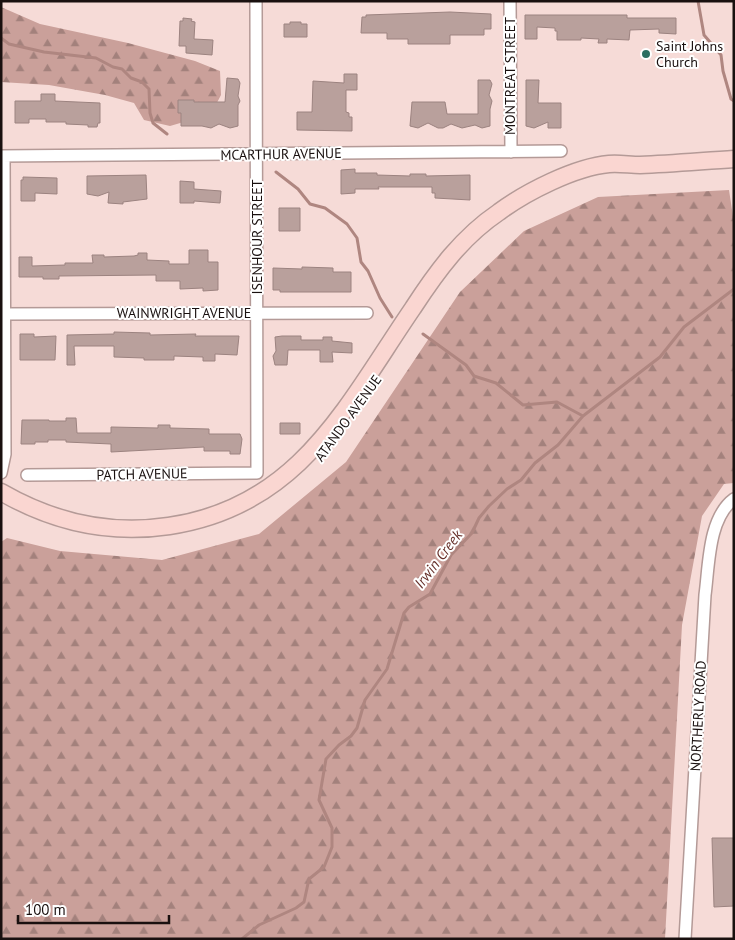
<svg xmlns="http://www.w3.org/2000/svg" width="735" height="940" font-family="'PT Sans',sans-serif">
	<style>
		.forest { fill: url(#forest-firs) }
		.lines { fill: none; stroke-linecap: round; stroke-linejoin: round }
		.stream { stroke: #af8680; stroke-width: 3 }
		.building { fill: #b9a09c; stroke: #9c8380 }
		.street-casing { stroke: #b49a97; stroke-width: 14 }
		.secondary-casing { stroke: #b49a97; stroke-width: 19 }
		.street { stroke: #fff; stroke-width: 11 }
		.secondary { stroke: #fad6d1; stroke-width: 16 }
		.poi-dot { fill: #2a6e61; stroke: #fff; stroke-width: 2 }
		.labels { text-anchor: middle; dominant-baseline: central; stroke-width: 4; stroke-linejoin: round; paint-order: stroke }
		.poi-label { font-size: 14px; fill: #19100f; stroke: #fff; text-anchor: start }
		.street-label { font-size: 14px; fill: #19100f; stroke: #fff }
		.water-label { font-size: 15px; font-style: italic; fill: #642d27; stroke: #fff }
	</style>
	<defs>
		<pattern id="forest-firs" width="22" height="20" patternUnits="userSpaceOnUse" patternTransform="scale(1.25)"><rect width="22" height="20" fill="#caa09a"/><path d="M5 1l3.5 6h-7zM16 11l3.5 6h-7z" fill="#a3817c"/></pattern>
	</defs>
	<rect width="100%" height="100%" fill="#f6dbd7"/>
	<path class="forest" d="M 1,7 L 40,24 L 128,43 L 195,61 L 220,71 L 221,95 L 211,114 L 170,126 L 144,120 L 134,103 L 105,95 L 49,85 L 1,82 Z
		M 729,190 L 734,223 L 734,483 L 724,484 L 702,516 L 682,625 L 665,939 L 1,939 L 1,542 L 7,538 L 60,551 L 162,560 L 259,534 L 346,462 L 460,292 L 524,231 L 598,197 Z"/>
	<g class="lines">
		<path class="stream" d="M 698,1 L 704,35 L 721,55 L 723,71 L 731,99 L 734,101
			M 1,38 L 9,44 L 44,52 L 96,58 L 113,67 L 122,69 L 131,78 L 142,82 L 149,89 L 150,113 L 153,123 L 167,134
			M 276,172 L 298,189 L 310,204 L 325,208 L 347,224 L 357,238 L 361,262 L 368,271 L 380,298 L 392,317
			M 423,334 L 466,365 L 474,376 L 496,383 L 523,405 L 557,402 L 583,416
			M 242,939 L 259,925 L 296,908 L 304,902 L 309,879 L 324,867 L 332,847 L 332,828 L 319,800 L 326,759 L 339,745 L 351,736 L 357,728 L 365,700 L 387,669 L 404,613 L 409,607 L 430,594 L 451,555 L 472,533 L 479,518 L 489,506 L 507,489 L 521,480 L 535,463 L 558,445 L 583,416 L 660,357 L 684,327 L 734,289"/>
	</g>
	<path class="building" d="M 450,12 L 491,14 L 491,29 L 484,29 L 484,35 L 450,35 L 450,44 L 408,44 L 408,39 L 387,39 L 387,33 L 361,33 L 362,17 L 366,17 L 366,15 Z
		M 525,15 L 627,15 L 627,18 L 676,18 L 676,34 L 659,33 L 659,29 L 630,30 L 629,40 L 607,39 L 607,43 L 598,43 L 599,39 L 581,38 L 581,40 L 557,40 L 557,31 L 555,31 L 555,28 L 537,27 L 537,39 L 525,39 Z
		M 183,18 L 192,19 L 191,21 L 195,22 L 194,39 L 213,40 L 212,55 L 186,53 L 186,46 L 179,46 L 180,21 L 183,21 Z
		M 290,22 L 301,22 L 301,24 L 307,24 L 307,37 L 284,37 L 284,24 L 290,24 Z
		M 344,74 L 357,74 L 357,90 L 346,90 L 346,112 L 349,113 L 349,117 L 352,117 L 352,131 L 297,130 L 297,112 L 312,112 L 313,81 L 344,83 Z
		M 227,78 L 238,79 L 240,83 L 238,96 L 240,101 L 238,105 L 238,126 L 230,128 L 219,124 L 211,128 L 202,126 L 181,126 L 181,113 L 178,113 L 178,100 L 194,100 L 194,102 L 225,102 Z
		M 478,80 L 490,80 L 492,84 L 489,95 L 492,101 L 490,109 L 490,126 L 482,128 L 475,125 L 462,128 L 451,124 L 443,128 L 438,128 L 428,123 L 418,128 L 410,126 L 412,102 L 445,102 L 447,114 L 478,114 Z
		M 526,80 L 539,80 L 538,103 L 561,103 L 561,128 L 548,128 L 548,122 L 534,128 L 526,126 Z
		M 41,94 L 55,94 L 55,101 L 100,103 L 100,123 L 98,123 L 97,127 L 88,127 L 88,125 L 66,124 L 66,122 L 46,122 L 46,119 L 29,119 L 29,123 L 15,123 L 15,101 L 41,101 Z
		M 355,169 L 355,173 L 377,173 L 377,175 L 410,176 L 410,174 L 426,174 L 426,176 L 470,175 L 470,200 L 435,198 L 435,193 L 432,193 L 432,187 L 378,187 L 379,189 L 355,189 L 355,193 L 341,194 L 341,170 Z
		M 146,175 L 147,199 L 123,202 L 123,204 L 108,203 L 109,192 L 98,196 L 87,194 L 87,176 Z
		M 23,177 L 57,178 L 57,194 L 35,193 L 35,201 L 21,201 L 21,180 L 23,180 Z
		M 180,181 L 194,182 L 194,189 L 221,191 L 220,203 L 194,201 L 194,203 L 180,203 Z
		M 279,208 L 300,208 L 300,231 L 279,231 Z
		M 189,250 L 208,250 L 208,262 L 218,262 L 218,290 L 203,291 L 203,288 L 180,289 L 180,281 L 156,281 L 156,275 L 59,276 L 59,279 L 43,279 L 43,277 L 19,277 L 19,257 L 32,257 L 32,266 L 65,265 L 65,263 L 93,263 L 92,255 L 104,255 L 104,257 L 134,256 L 138,255 L 138,253 L 147,253 L 147,260 L 169,261 L 169,264 L 189,264 Z
		M 302,267 L 333,268 L 333,272 L 351,272 L 351,292 L 280,292 L 280,290 L 273,290 L 273,268 L 302,269 Z
		M 114,332 L 150,333 L 150,335 L 196,334 L 195,336 L 239,336 L 237,355 L 215,354 L 215,361 L 203,361 L 203,357 L 174,356 L 174,360 L 144,360 L 144,358 L 114,357 L 114,346 L 74,346 L 75,365 L 67,365 L 67,335 L 114,334 Z
		M 20,334 L 34,334 L 34,337 L 56,336 L 55,360 L 20,360 Z
		M 282,336 L 301,336 L 301,340 L 323,340 L 323,337 L 332,337 L 332,341 L 352,343 L 352,353 L 332,352 L 333,362 L 320,362 L 320,350 L 288,350 L 287,365 L 275,365 L 273,356 L 276,351 L 275,337 Z
		M 66,418 L 76,418 L 77,433 L 111,433 L 111,427 L 158,428 L 158,425 L 170,425 L 170,428 L 209,429 L 209,434 L 240,434 L 242,439 L 240,454 L 230,454 L 230,451 L 204,451 L 204,447 L 111,452 L 111,444 L 66,442 L 66,440 L 48,440 L 48,442 L 35,442 L 35,444 L 21,444 L 22,420 L 49,420 L 49,421 L 66,421 Z
		M 280,423 L 300,423 L 300,434 L 280,434 Z
		M 712,838 L 734,838 L 734,906 L 714,907 Z"/>
	<g class="lines">
		<defs>
			<path id="street" d="M 510,1 L 511,152
				M 1,156 L 561,151
				M 1,314 L 367,313
				M 1,473 L 5,454 L 4,156
				M 27,475 L 257,473 L 256,1
				M 685,939 L 705,595 C 709,566 708,518 734,499"/>
			<path id="secondary" d="M 1,492 C 53,522 109,535 169,526 C 299,507 346,406 413,308 C 437,271 462,237 499,212 C 526,192 575,167 609,164 C 619,163 630,165 640,165 C 671,164 702,161 734,159"/>
		</defs>
		<use href="#street" class="street-casing"/>
		<use href="#secondary" class="secondary-casing"/>
		<use href="#street" class="street"/>
		<use href="#secondary" class="secondary"/>
	</g>
	<circle class="poi-dot" cx="646" cy="54" r="5"/>
	<g class="labels">
		<g class="poi-label">
			<text x="656" y="46">Saint Johns<tspan x="656" dy="16">Church</tspan></text>
		</g>
		<g class="street-label">
			<text transform="translate(510 76) rotate(-90)">MONTREAT STREET</text>
			<text transform="translate(281 154) rotate(-1)">MCARTHUR AVENUE</text>
			<text transform="translate(257 237) rotate(-90)">ISENHOUR STREET</text>
			<text x="184" y="313">WAINWRIGHT AVENUE</text>
			<text transform="translate(348 418) rotate(-54)">ATANDO AVENUE</text>
			<text transform="translate(142 474) rotate(-1)">PATCH AVENUE</text>
			<text transform="translate(698 716) rotate(-87)">NORTHERLY ROAD</text>
		</g>
		<g class="water-label">
			<text transform="translate(438 559) rotate(-53)">Irwin Creek</text>
		</g>
	</g>
	<rect width="735" height="940" fill="none" stroke="#19100f" stroke-width="5"/>
	<path d="M18 915v8h151v-8" fill="none" stroke="#19100f" stroke-width="2.5"/>
	<text x="25" y="915" font-size="15" fill="#19100f" stroke="#ffffff" stroke-width="4" paint-order="stroke">100 m</text>
</svg>
